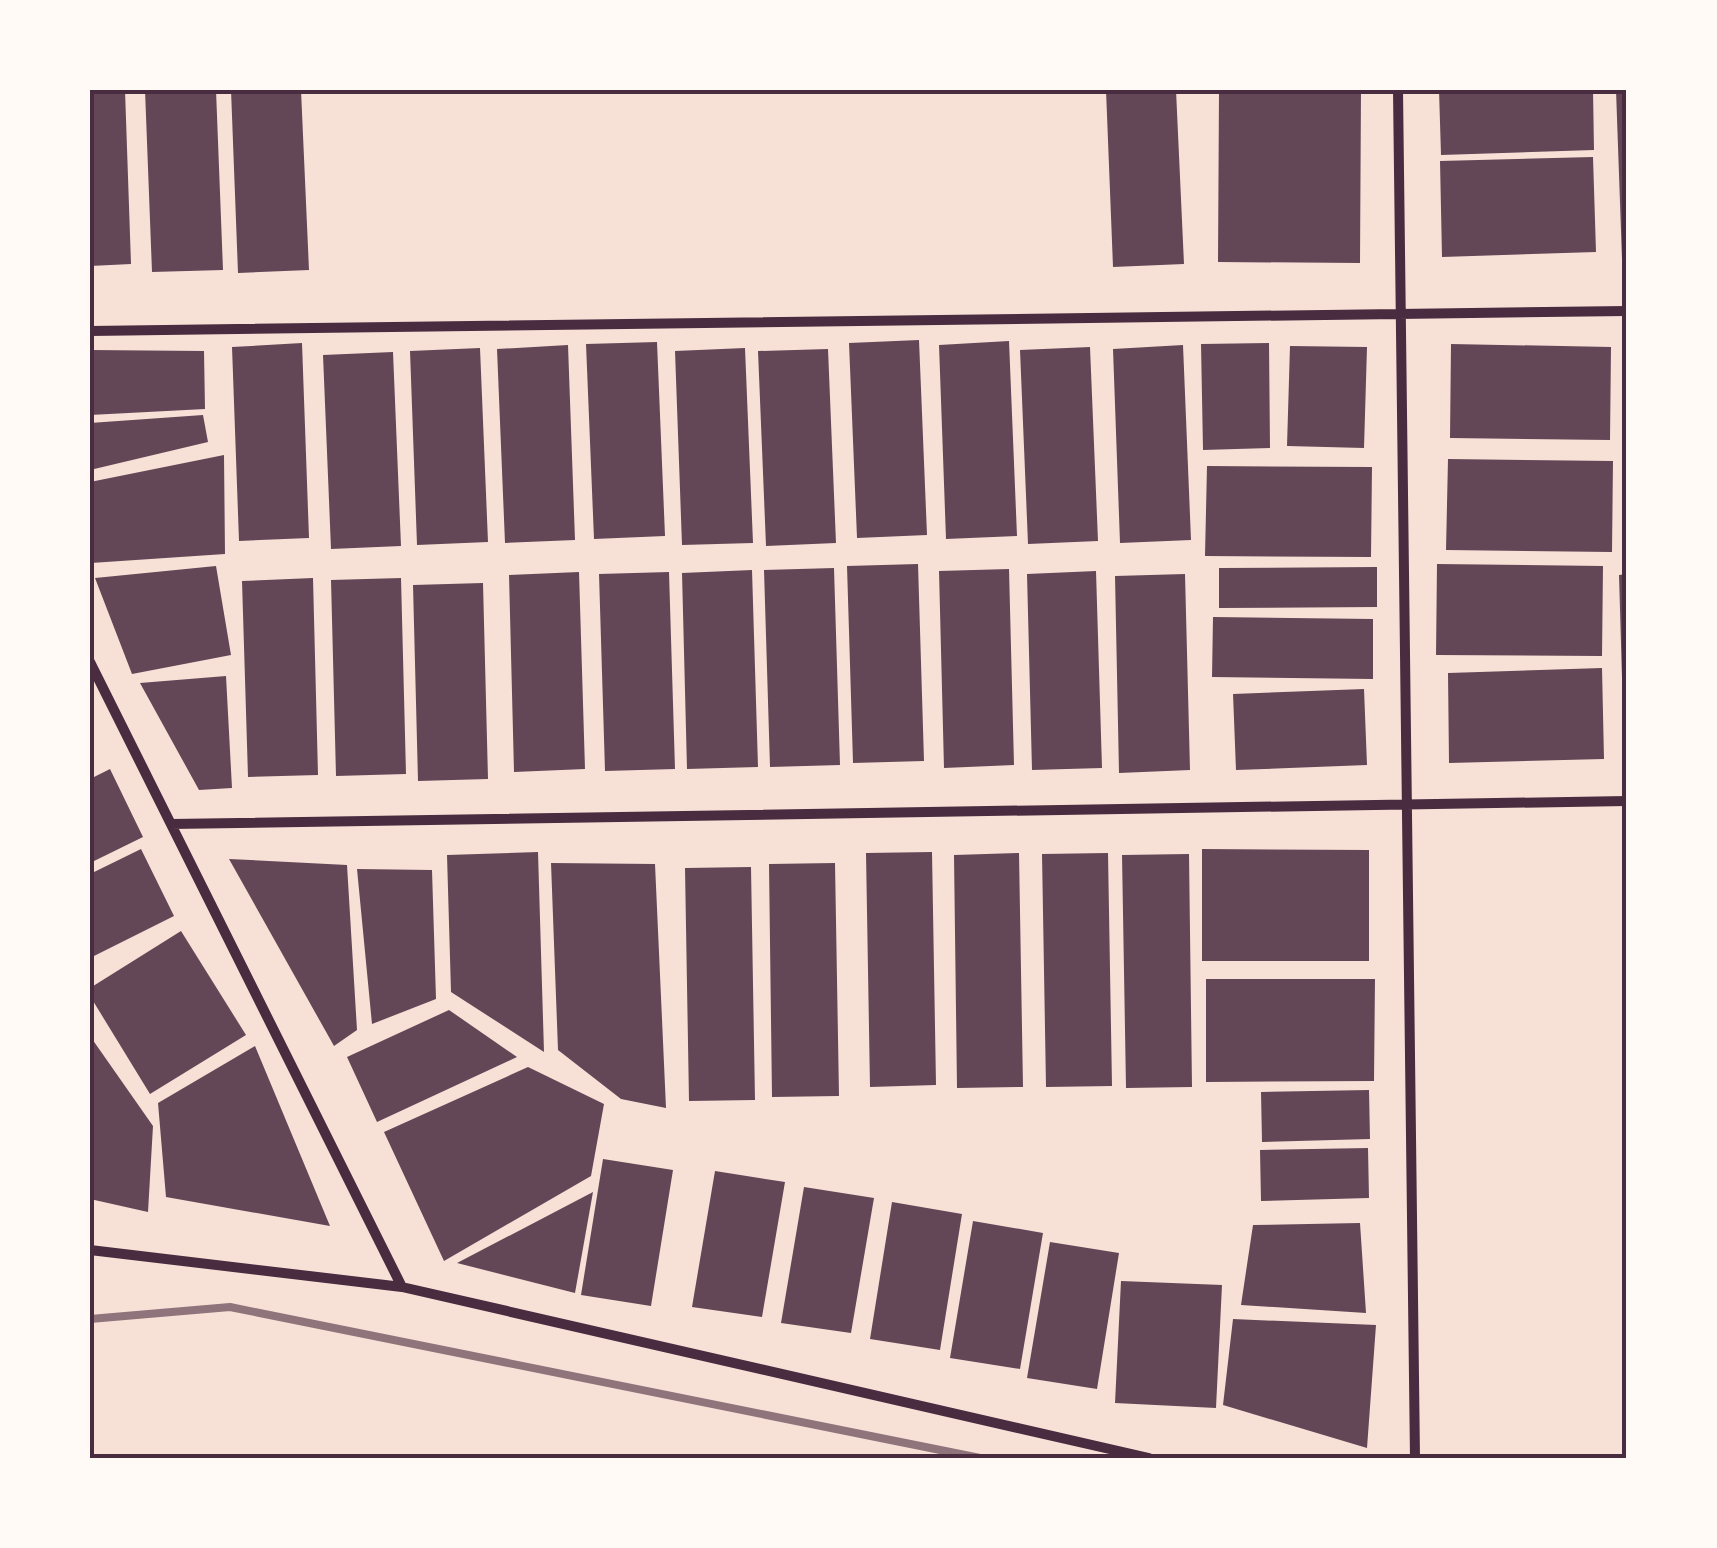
<svg xmlns="http://www.w3.org/2000/svg" width="1717" height="1548" font-family="'DejaVu Sans',sans-serif">
	<style>
		.building { fill: #644757 }
		.lines { fill: none; stroke-linecap: round; stroke-linejoin: round }
		.minor { stroke: #4a2c40; stroke-width: 10 }
		.rail { stroke: #8f747c; stroke-width: 8 }
		.neatline { fill: none; stroke: #4a2c40; stroke-width: 4 }
	</style>
	<rect width="100%" height="100%" fill="#f7e1d7"/>
	<path class="building" d="M 90,90 L 125,90 L 131,264 L 90,266 Z
		M 145,90 L 216,90 L 223,270 L 152,272 Z
		M 231,90 L 301,90 L 309,270 L 238,273 Z
		M 1106,90 L 1176,90 L 1184,264 L 1113,267 Z
		M 1219,90 L 1361,90 L 1360,263 L 1218,262 Z
		M 1439,90 L 1593,90 L 1594,150 L 1441,155 Z
		M 1616,90 L 1627,90 L 1627,259 L 1622,259 Z
		M 1593,157 L 1596,252 L 1442,257 L 1440,161 Z
		M 919,340 L 927,535 L 857,538 L 849,343 Z
		M 1009,341 L 1017,536 L 946,539 L 939,345 Z
		M 657,342 L 665,536 L 594,539 L 586,344 Z
		M 302,343 L 309,538 L 239,541 L 232,347 Z
		M 1269,343 L 1270,448 L 1203,450 L 1201,344 Z
		M 1451,344 L 1611,347 L 1610,440 L 1450,438 Z
		M 568,345 L 575,540 L 505,543 L 497,349 Z
		M 1183,345 L 1191,540 L 1120,543 L 1113,349 Z
		M 1290,346 L 1367,347 L 1364,448 L 1287,446 Z
		M 1090,347 L 1098,541 L 1028,544 L 1020,350 Z
		M 480,348 L 488,542 L 417,545 L 410,351 Z
		M 745,348 L 753,543 L 682,545 L 675,351 Z
		M 828,349 L 836,543 L 766,546 L 758,351 Z
		M 90,350 L 204,351 L 205,409 L 90,415 Z
		M 393,352 L 401,546 L 331,549 L 323,355 Z
		M 203,415 L 208,442 L 90,470 L 90,423 Z
		M 224,455 L 225,554 L 91,563 L 90,482 Z
		M 1448,459 L 1613,461 L 1612,552 L 1446,550 Z
		M 1207,466 L 1372,467 L 1371,557 L 1205,556 Z
		M 918,564 L 924,761 L 853,763 L 847,566 Z
		M 1437,564 L 1603,566 L 1602,656 L 1436,655 Z
		M 216,566 L 231,655 L 132,674 L 95,578 Z
		M 1377,567 L 1377,607 L 1219,608 L 1219,568 Z
		M 834,568 L 840,765 L 770,767 L 764,570 Z
		M 1009,569 L 1014,765 L 944,768 L 939,571 Z
		M 752,570 L 758,767 L 687,769 L 682,573 Z
		M 1096,571 L 1102,768 L 1032,770 L 1027,574 Z
		M 579,572 L 585,769 L 514,772 L 509,575 Z
		M 669,572 L 675,769 L 605,771 L 599,574 Z
		M 1185,574 L 1190,770 L 1119,773 L 1115,576 Z
		M 1627,574 L 1627,747 L 1624,747 L 1619,575 Z
		M 313,578 L 318,775 L 248,777 L 242,581 Z
		M 401,578 L 406,774 L 336,776 L 331,580 Z
		M 483,583 L 488,779 L 418,781 L 413,585 Z
		M 1213,617 L 1373,619 L 1373,679 L 1212,677 Z
		M 1602,668 L 1604,759 L 1449,763 L 1448,673 Z
		M 226,676 L 232,788 L 199,790 L 140,683 Z
		M 1364,689 L 1367,765 L 1236,770 L 1233,694 Z
		M 110,769 L 143,837 L 90,863 L 90,779 Z
		M 141,849 L 174,916 L 90,958 L 90,874 Z
		M 1202,849 L 1369,850 L 1369,961 L 1202,961 Z
		M 538,852 L 544,1052 L 451,992 L 447,855 Z
		M 932,852 L 936,1085 L 870,1087 L 866,853 Z
		M 1019,853 L 1023,1087 L 957,1088 L 954,855 Z
		M 1108,853 L 1112,1086 L 1046,1087 L 1042,854 Z
		M 1189,854 L 1192,1087 L 1126,1088 L 1122,855 Z
		M 229,859 L 347,865 L 357,1030 L 334,1046 Z
		M 551,863 L 655,864 L 666,1108 L 621,1099 L 558,1050 Z
		M 835,863 L 839,1096 L 772,1097 L 769,864 Z
		M 751,867 L 755,1100 L 689,1101 L 685,868 Z
		M 357,869 L 432,870 L 436,999 L 372,1024 Z
		M 181,931 L 246,1035 L 150,1094 L 90,996 L 90,988 Z
		M 1206,979 L 1375,979 L 1374,1081 L 1206,1082 Z
		M 449,1010 L 517,1057 L 377,1122 L 347,1057 Z
		M 90,1036 L 153,1126 L 148,1212 L 90,1199 Z
		M 255,1046 L 330,1226 L 166,1197 L 158,1103 Z
		M 528,1067 L 604,1104 L 591,1176 L 444,1261 L 384,1132 Z
		M 1369,1090 L 1370,1139 L 1262,1142 L 1261,1092 Z
		M 1368,1148 L 1369,1198 L 1261,1201 L 1260,1150 Z
		M 603,1159 L 673,1170 L 651,1306 L 581,1295 Z
		M 715,1171 L 785,1182 L 762,1317 L 692,1307 Z
		M 804,1187 L 874,1198 L 851,1333 L 781,1323 Z
		M 593,1192 L 575,1293 L 457,1263 Z
		M 892,1202 L 962,1214 L 940,1350 L 870,1339 Z
		M 973,1221 L 1043,1233 L 1020,1369 L 950,1358 Z
		M 1360,1223 L 1366,1313 L 1241,1305 L 1253,1225 Z
		M 1050,1242 L 1119,1253 L 1097,1389 L 1027,1378 Z
		M 1121,1281 L 1222,1285 L 1216,1408 L 1115,1403 Z
		M 1233,1319 L 1376,1325 L 1367,1448 L 1223,1405 Z"/>
	<g class="lines">
		<path class="minor" d="M 1398,90 L 1415,1458
			M 90,331 L 1627,311
			M 90,662 L 402,1287
			M 171,824 L 1627,801
			M 90,1250 L 402,1287 L 1149,1458"/>
		<path class="rail" d="M 90,1319 L 230,1307 L 980,1458"/>
	</g>
	<rect width="1717" height="1548" fill="none" stroke="#fffaf5" stroke-width="185"/>
	<rect x="92" y="92" width="1532" height="1364" class="neatline"/>
</svg>
